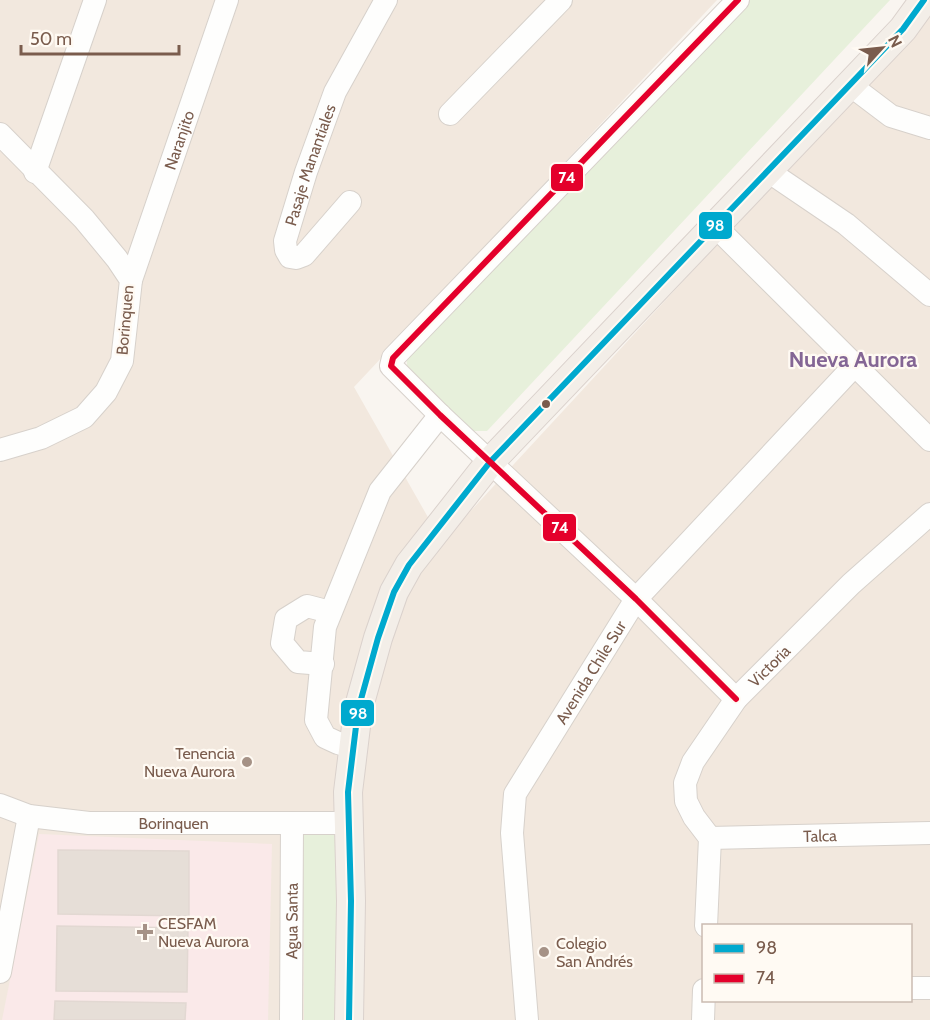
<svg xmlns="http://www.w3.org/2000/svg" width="930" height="1020" font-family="Cabin,sans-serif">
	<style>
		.residential { fill: #f2e8de; fill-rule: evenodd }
		.medical { fill: #fae9e9 }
		.green { fill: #e7f0db }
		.building { fill: #e6ded7; stroke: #e2d8d2; stroke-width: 1.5 }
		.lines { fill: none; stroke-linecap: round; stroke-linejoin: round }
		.minor-casing { stroke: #d7d1cb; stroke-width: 24 }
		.major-casing { stroke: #dad1cc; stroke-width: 30 }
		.minor { stroke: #fefefd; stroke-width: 22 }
		.major { stroke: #f3eee8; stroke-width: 28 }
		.bus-1-casing { stroke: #fffaf3; stroke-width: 10 }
		.bus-2-casing { stroke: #fffaf3; stroke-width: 10 }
		.bus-1 { stroke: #00a9ce; stroke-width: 6 }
		.bus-2 { stroke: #e4002b; stroke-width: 6 }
		.bus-dot { fill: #7a5c4d; stroke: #fffaf3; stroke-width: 2 }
		.poi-dot { fill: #a69286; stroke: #fffaf3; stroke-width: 2 }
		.labels { text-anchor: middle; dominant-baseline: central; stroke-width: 4.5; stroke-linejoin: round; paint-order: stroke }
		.street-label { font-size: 16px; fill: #7a5c4d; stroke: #fffaf3 }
		.poi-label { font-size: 16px; fill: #7a5c4d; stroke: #fffaf3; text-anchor: start }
		.district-label { font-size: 22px; font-weight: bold; fill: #846695; stroke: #fffaf3 }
		.line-badge { stroke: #fffaf3; stroke-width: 2 }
		.badge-label { font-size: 16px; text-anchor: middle; font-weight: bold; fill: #fff }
	</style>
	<rect width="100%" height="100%" fill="#f9f5f0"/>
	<path class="residential" d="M 0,0 L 717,0 L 354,387 L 442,542 L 930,14 L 930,1020 L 0,1020 ZM 704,926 L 910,926 L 910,1000 L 704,1000 Z"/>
	<path class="medical" d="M 39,834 L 272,844 L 268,1020 L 2,1020 Z"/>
	<path class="green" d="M 747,0 L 890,0 L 487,431 L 470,431 L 408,372 L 406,356 Z
		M 303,831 L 343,831 L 342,1020 L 304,1020 Z"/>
	<path class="building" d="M 58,850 L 189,851 L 189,916 L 58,914 Z
		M 57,926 L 188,928 L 187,992 L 56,991 Z
		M 55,1001 L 186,1003 L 185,1020 L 54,1020 Z"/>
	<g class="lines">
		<defs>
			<g id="minor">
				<path d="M 850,85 L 891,116 L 930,128"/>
				<path d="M 450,114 L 561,0"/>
				<path d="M 0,134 L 84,219 L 117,259 L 131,280 L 122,361 L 106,392 L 84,417 L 41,438 L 0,450"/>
				<path d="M 768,171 L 846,224 L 930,295"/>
				<path d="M 35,172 L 95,0"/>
				<path id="s1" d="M 350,202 L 304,255 L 296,258 L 290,257 L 286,250 L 285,241 L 306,172 L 335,92 L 386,0"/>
				<path d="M 715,226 L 930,440"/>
				<path id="s2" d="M 131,280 L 227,0"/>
				<path d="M 323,664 L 298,662 L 282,643 L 286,619 L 307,606 L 330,612"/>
				<path d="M 736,699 L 636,599 L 440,415 L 391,366 L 393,358 L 738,0"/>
				<path d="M 353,747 L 338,743 L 325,737 L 316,720 L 325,627 L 380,491 L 440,415"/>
				<path id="s3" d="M 0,805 L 29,816 L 89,823 L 349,823"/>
				<path id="s4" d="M 710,838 L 930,833"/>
				<path id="s5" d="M 706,926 L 710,838 L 694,817 L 686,801 L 685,783 L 693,762 L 736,699 L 851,584 L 930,514"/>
				<path d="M 0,972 L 29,816"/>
				<path d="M 910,988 L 930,988"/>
				<path id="s6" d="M 291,1020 L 292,823"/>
				<path id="s7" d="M 527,1020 L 512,833 L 515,794 L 636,599 L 855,365"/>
				<path d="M 703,1020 L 704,990"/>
			</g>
			<path id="major" d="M 349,1020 L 351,901 L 348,792 L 358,710 L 378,638 L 394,592 L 409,565 L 490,462 L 903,29 L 924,0"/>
		</defs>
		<use href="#minor" class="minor-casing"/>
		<use href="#major" class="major-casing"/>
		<use href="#minor" class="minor"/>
		<use href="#major" class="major"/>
		<defs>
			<path id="bus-1" d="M 349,1020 L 351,901 L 348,792 L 358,710 L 378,638 L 394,592 L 409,565 L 490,462 L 903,29 L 924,0"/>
			<path id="bus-2" d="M 736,699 L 636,599 L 440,415 L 391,366 L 393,358 L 738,0"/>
		</defs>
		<use href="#bus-1" class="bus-1-casing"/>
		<use href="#bus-2" class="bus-2-casing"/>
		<use href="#bus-1" class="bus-1"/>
		<use href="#bus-2" class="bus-2"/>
	</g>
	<circle class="bus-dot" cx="546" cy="404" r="5"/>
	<g class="poi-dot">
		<circle cx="247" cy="762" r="6"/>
		<path d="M142 923h6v6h6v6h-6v6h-6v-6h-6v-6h6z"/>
		<circle cx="544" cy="952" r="6"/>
	</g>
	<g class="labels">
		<g class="street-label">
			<text stroke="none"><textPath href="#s2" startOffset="148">Naranjito</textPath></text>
			<text stroke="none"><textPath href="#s1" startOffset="182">Pasaje Manantiales</textPath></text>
			<text transform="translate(125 320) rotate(-85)">Borinquen</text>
			<text stroke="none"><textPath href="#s5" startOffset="296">Victoria</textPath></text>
			<text stroke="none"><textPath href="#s7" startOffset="370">Avenida Chile Sur</textPath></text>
			<text stroke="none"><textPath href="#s3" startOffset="176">Borinquen</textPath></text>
			<text stroke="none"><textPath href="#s4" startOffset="110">Talca</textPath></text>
			<text stroke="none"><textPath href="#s6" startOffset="99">Agua Santa</textPath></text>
		</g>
		<g class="poi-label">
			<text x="235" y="753" text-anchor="end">Tenencia<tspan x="235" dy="18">Nueva Aurora</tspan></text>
			<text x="158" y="923">CESFAM<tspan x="158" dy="18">Nueva Aurora</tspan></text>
			<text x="556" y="943">Colegio<tspan x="556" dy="18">San Andrés</tspan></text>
		</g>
		<g class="district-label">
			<text x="853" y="359">Nueva Aurora</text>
		</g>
	</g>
	<g class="line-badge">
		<rect x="550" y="163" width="34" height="29" rx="6" fill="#e4002b"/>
		<rect x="698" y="211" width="35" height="29" rx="6" fill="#00a9ce"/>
		<rect x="542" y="513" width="35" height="29" rx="6" fill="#e4002b"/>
		<rect x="340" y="699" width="35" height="28" rx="6" fill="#00a9ce"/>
	</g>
	<g class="badge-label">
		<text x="567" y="183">74</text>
		<text x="715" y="231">98</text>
		<text x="560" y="533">74</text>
		<text x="358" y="719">98</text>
	</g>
	<rect x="702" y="924" width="210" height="78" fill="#fffaf3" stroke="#cabbb1" stroke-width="1.5"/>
	<rect x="714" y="944" width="30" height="9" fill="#00a9ce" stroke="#cabbb1" stroke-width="1.5"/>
	<text x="756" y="954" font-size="18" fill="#7a5c4d">98</text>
	<rect x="714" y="974" width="30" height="9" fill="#e4002b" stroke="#cabbb1" stroke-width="1.5"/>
	<text x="756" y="984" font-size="18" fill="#7a5c4d">74</text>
	<g transform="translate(882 48) rotate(63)" stroke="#fffaf3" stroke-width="4.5" paint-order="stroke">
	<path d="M0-4.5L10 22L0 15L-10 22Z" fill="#7a5c4d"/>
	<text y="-9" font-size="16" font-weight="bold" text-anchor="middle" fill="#7a5c4d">N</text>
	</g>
	<path d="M21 45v9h158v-9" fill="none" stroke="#7a5c4d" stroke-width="3"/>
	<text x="30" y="45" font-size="18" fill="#7a5c4d" stroke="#fffaf3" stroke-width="4.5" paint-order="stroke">50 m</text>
</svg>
